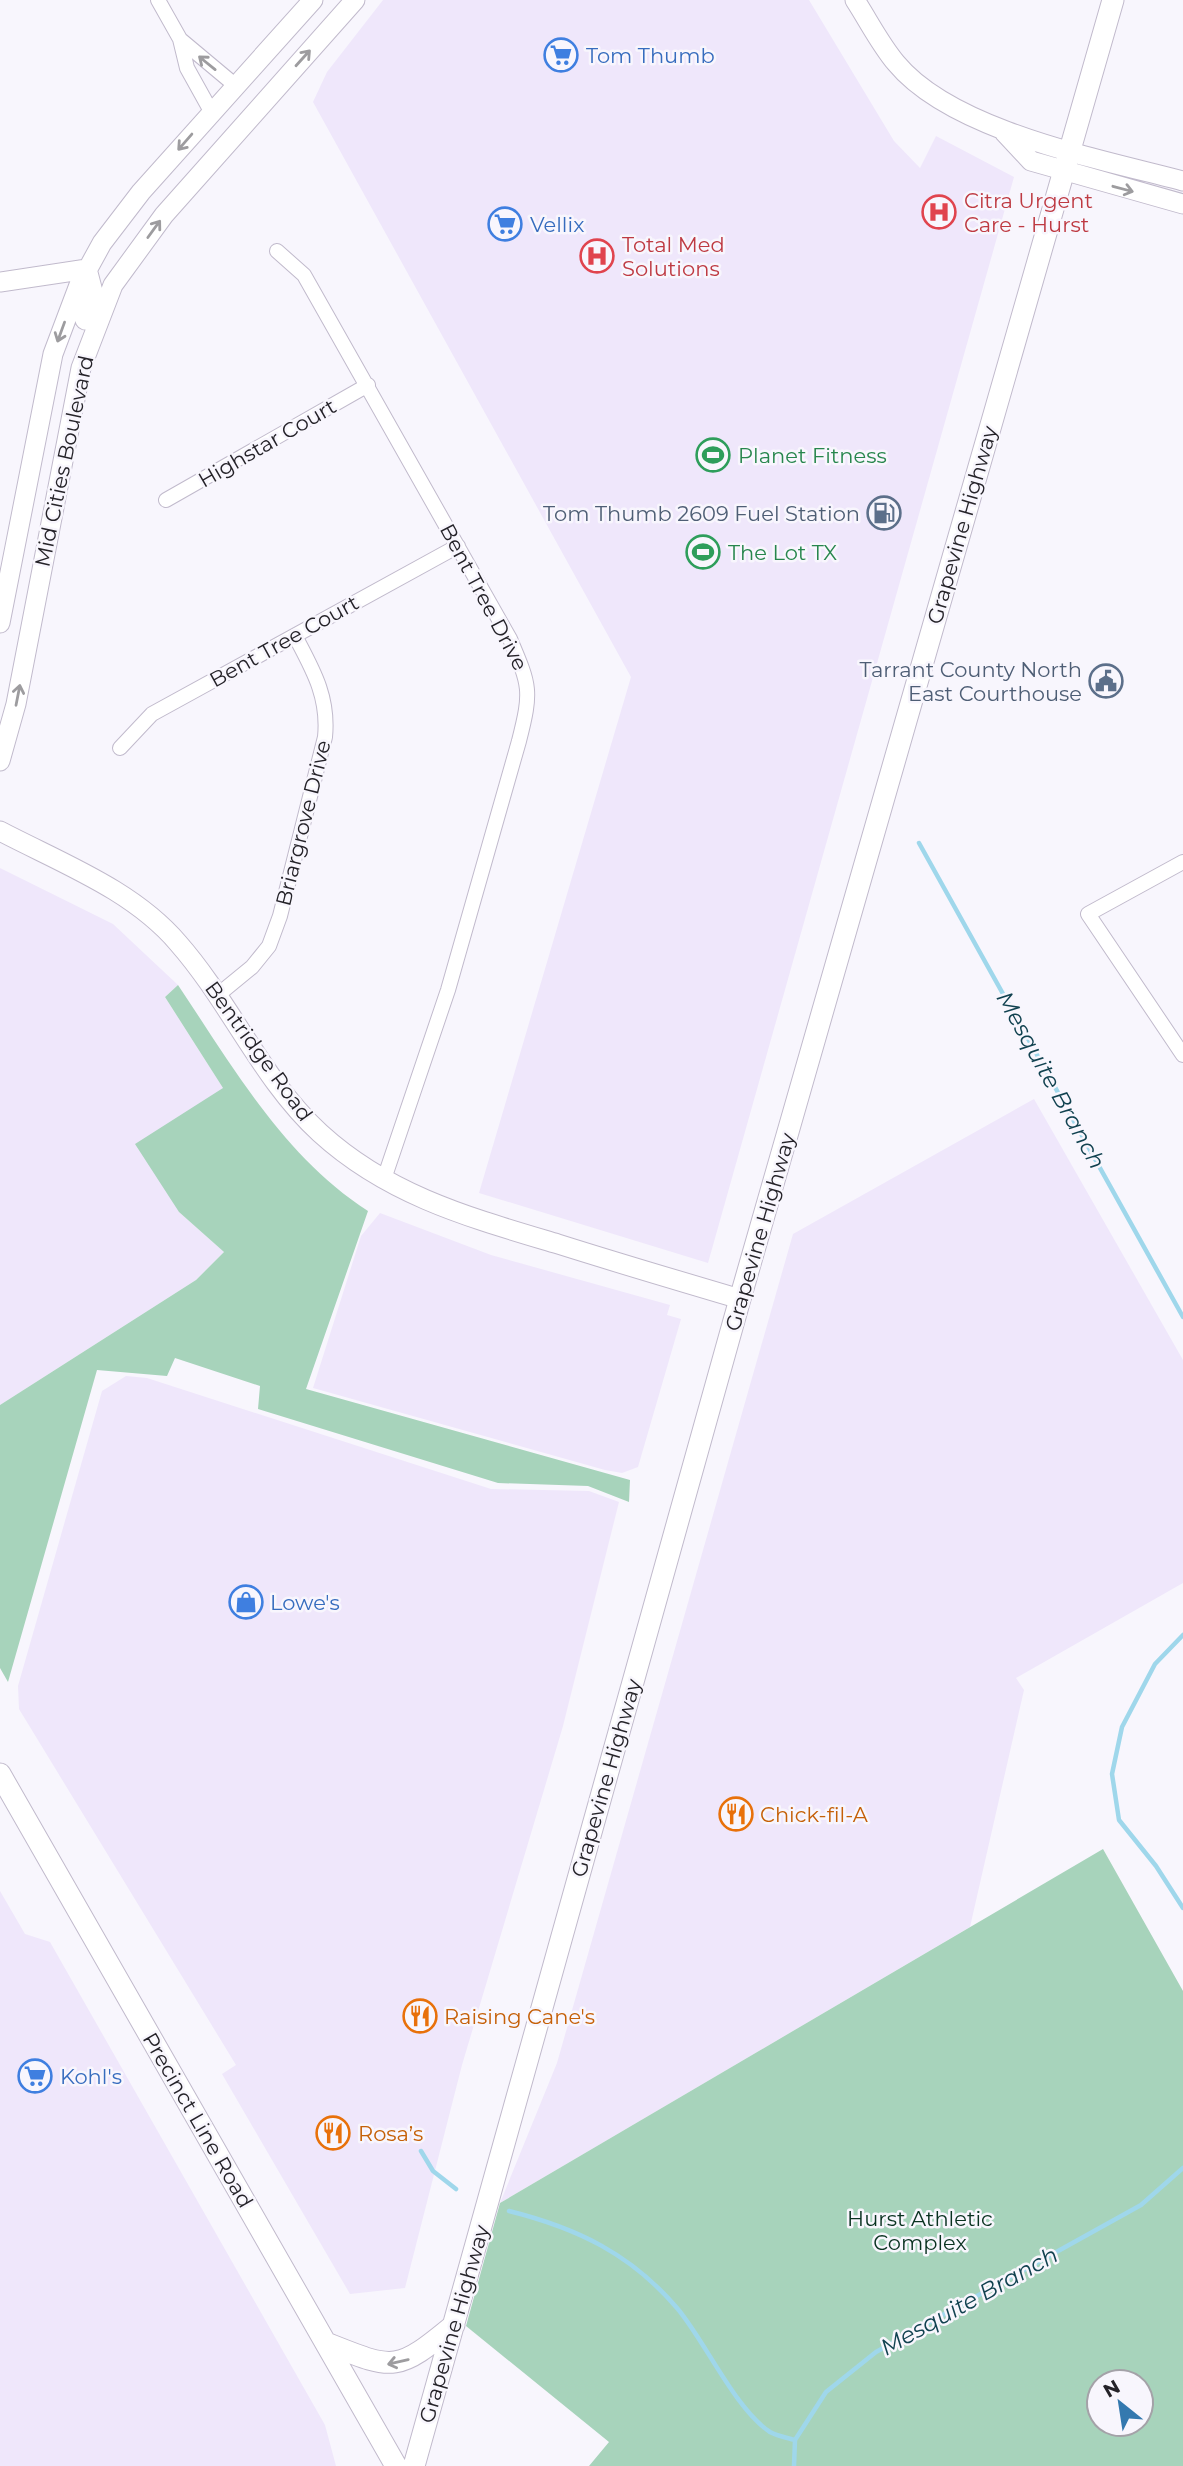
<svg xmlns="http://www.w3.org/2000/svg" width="1183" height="2466" font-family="Montserrat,sans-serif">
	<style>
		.built { fill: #efe7fb }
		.green { fill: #a7d3bb; fill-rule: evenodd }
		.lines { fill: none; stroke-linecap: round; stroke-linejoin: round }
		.stream { stroke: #9fd7eb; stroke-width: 4.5 }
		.street-casing { stroke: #c1bacc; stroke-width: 16 }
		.secondary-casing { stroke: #c1bacc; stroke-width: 21 }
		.primary-casing { stroke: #c1bacc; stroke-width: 23 }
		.street { stroke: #fff; stroke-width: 14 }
		.secondary { stroke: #fff; stroke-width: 19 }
		.primary { stroke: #fff; stroke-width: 21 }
		.oneway { stroke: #9d9c9f }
		.labels { text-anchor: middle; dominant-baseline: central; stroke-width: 5; stroke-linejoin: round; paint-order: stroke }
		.shop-label { font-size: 21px; fill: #366cbe; stroke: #f8f6fd; text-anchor: start }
		.health-label { font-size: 21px; fill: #be3a42; stroke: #f8f6fd; text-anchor: start }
		.street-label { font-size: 21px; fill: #252329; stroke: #f8f6fd }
		.leisure-label { font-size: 21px; fill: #27864d; stroke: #f8f6fd; text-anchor: start }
		.service-label { font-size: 21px; fill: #4e5e75; stroke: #f8f6fd; text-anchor: end }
		.food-label { font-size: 21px; fill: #c56008; stroke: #f8f6fd; text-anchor: start }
		.park-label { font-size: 21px; fill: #093220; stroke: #f8f6fd }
		.water-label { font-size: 23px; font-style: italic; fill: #114250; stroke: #f8f6fd }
	</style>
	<rect width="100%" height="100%" fill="#f8f6fd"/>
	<path class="built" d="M 383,0 L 809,0 L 894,141 L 920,168 L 936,136 L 1014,177 L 708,1263 L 479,1193 L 631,677 L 313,102 L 327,72 Z
		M 0,868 L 113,924 L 178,985 L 165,997 L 223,1088 L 179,1212 L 224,1252 L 196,1280 L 0,1405 Z
		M 1034,1099 L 1183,1360 L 1183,1583 L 1016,1678 L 1024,1690 L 970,1927 L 500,2203 L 557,2063 L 793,1234 Z
		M 380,1213 L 491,1255 L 670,1305 L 667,1315 L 681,1319 L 638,1467 L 622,1473 L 605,1470 L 313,1388 L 361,1236 Z
		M 126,1376 L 147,1378 L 491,1489 L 589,1491 L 619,1502 L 563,1726 L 462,2065 L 405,2288 L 350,2294 L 222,2074 L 236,2065 L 19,1709 L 18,1686 L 102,1391 Z
		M 0,1891 L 25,1934 L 50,1942 L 325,2425 L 336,2466 L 0,2466 Z"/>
	<path class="green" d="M 178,985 C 233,1067 283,1156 368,1211 L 306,1389 L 630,1480 L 629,1502 L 588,1486 L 498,1483 L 258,1409 L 260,1386 L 175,1358 L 167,1376 L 97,1370 L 8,1682 L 0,1668 L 0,1405 L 196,1280 L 224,1252 L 179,1212 L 135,1144 L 223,1088 L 165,997 Z
		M 1103,1849 L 1183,1991 L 1183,2466 L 589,2466 L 609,2442 L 466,2326 L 500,2203 ZM 1099,2382 L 1141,2382 L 1141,2424 L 1099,2424 Z"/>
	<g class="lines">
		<path class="stream" d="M 919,843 L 1183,1317
			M 1183,1635 L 1155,1664 L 1122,1727 L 1112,1774 L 1119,1820 L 1156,1866 L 1183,1908
			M 421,2151 L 433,2171 L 456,2189
			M 509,2211 C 577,2228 631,2254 677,2308 C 705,2341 735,2409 770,2432 C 777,2436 788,2438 795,2440
			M 794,2466 L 795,2440 L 826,2392 L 876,2352 L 1141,2205 L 1183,2168"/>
		<defs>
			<path id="street" d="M 158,0 L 180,39 L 187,68 L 212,113
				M 181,40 L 236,86
				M 277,251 L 304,275 L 510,639 C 530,686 532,690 519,741 L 448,990 L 384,1179
				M 166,500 L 368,385
				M 120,748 L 152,714 L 458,546
				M 1183,862 L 1088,914 L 1183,1055
				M 219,994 L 252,967 L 269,946 L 280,916 L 325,737 C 329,697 313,670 295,636"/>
			<path id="secondary" d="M 855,0 C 868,20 880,44 896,63 C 952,131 1100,159 1183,181
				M 1004,132 L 1031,161 L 1183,204
				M 0,282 L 87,269
				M 85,320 L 93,292 L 87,269
				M 0,623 L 53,354 L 79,285 L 102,243 L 141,192 L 313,0
				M 0,761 L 16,704 L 81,368 L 113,285 L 164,215 L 355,0
				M 0,831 C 61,863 133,890 178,943 C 230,1002 262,1080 320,1133 C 389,1196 471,1218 558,1244 C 618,1263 679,1281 740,1299"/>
			<path id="primary" d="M 0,1774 L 396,2466
				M 326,2343 C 394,2370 396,2373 454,2325
				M 414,2466 L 740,1299 L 1113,0"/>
		</defs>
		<use href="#street" class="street-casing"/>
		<use href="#secondary" class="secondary-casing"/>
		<use href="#primary" class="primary-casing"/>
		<use href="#street" class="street"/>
		<use href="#secondary" class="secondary"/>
		<use href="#primary" class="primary"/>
	</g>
	<defs><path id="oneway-shaft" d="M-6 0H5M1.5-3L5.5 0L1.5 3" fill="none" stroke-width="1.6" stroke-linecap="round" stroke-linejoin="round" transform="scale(1.75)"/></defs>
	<g class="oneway">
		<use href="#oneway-shaft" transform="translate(303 58) rotate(-48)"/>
		<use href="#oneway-shaft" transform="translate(207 63) rotate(-141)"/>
		<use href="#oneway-shaft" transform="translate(185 142) rotate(131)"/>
		<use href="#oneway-shaft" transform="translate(1123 189) rotate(15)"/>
		<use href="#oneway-shaft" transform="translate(154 229) rotate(-54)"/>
		<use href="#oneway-shaft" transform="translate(61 332) rotate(110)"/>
		<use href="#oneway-shaft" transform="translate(18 695) rotate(-79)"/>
		<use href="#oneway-shaft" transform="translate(398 2362) rotate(167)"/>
	</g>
	<defs>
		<symbol id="supermarket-ring" viewBox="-11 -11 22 22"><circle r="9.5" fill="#f8f6fd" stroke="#3f7fe0" stroke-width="1.5"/><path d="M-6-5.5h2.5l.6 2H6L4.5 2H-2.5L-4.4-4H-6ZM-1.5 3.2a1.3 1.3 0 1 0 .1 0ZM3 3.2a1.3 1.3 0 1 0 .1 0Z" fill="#3f7fe0"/></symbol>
		<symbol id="hospital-ring" viewBox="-11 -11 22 22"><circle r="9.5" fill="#f8f6fd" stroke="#e0444e" stroke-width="1.5"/><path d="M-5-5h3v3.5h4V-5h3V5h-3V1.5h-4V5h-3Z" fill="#e0444e"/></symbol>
		<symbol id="stadium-ring" viewBox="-11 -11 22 22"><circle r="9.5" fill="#f8f6fd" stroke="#2e9e5b" stroke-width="1.5"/><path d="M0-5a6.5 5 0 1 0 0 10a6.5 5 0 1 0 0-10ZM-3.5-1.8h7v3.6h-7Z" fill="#2e9e5b"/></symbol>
		<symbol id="fuel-ring" viewBox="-11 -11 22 22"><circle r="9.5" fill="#f8f6fd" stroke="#5c6f8a" stroke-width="1.5"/><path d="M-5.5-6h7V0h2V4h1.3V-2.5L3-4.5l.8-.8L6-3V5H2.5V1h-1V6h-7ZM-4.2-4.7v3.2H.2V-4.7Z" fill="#5c6f8a"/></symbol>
		<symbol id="civic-ring" viewBox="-11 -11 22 22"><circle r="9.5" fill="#f8f6fd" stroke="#5c6f8a" stroke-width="1.5"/><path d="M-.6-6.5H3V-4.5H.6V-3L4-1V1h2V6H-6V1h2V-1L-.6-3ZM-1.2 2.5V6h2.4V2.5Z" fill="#5c6f8a"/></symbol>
		<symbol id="shop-ring" viewBox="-11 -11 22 22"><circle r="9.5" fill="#f8f6fd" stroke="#3f7fe0" stroke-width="1.5"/><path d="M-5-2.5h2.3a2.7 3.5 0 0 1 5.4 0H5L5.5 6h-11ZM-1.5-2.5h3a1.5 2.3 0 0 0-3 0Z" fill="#3f7fe0"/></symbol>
		<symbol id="restaurant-ring" viewBox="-11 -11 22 22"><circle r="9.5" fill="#f8f6fd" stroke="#e8710a" stroke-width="1.5"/><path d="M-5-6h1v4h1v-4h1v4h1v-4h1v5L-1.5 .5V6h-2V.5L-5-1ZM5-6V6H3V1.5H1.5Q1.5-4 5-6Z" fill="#e8710a"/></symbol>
	</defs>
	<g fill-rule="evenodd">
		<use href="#supermarket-ring" x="542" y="36" width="38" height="38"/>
		<use href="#hospital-ring" x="920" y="193" width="38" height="38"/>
		<use href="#supermarket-ring" x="486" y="205" width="38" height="38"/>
		<use href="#hospital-ring" x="578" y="237" width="38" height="38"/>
		<use href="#stadium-ring" x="694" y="436" width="38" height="38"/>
		<use href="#fuel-ring" x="865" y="494" width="38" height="38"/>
		<use href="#stadium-ring" x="684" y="533" width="38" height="38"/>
		<use href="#civic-ring" x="1087" y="662" width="38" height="38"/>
		<use href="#shop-ring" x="227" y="1583" width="38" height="38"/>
		<use href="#restaurant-ring" x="717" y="1795" width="38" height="38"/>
		<use href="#restaurant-ring" x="401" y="1997" width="38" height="38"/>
		<use href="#supermarket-ring" x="16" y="2057" width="38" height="38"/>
		<use href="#restaurant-ring" x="314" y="2114" width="38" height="38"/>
	</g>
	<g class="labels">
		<g class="shop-label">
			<text x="586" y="55">Tom Thumb</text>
			<text x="530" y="224">Vellix</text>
			<text x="270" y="1602">Lowe's</text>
			<text x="60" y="2076">Kohl's</text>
		</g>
		<g class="health-label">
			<text x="964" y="200">Citra Urgent<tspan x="964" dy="24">Care - Hurst</tspan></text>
			<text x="622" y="244">Total Med<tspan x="622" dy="24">Solutions</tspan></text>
		</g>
		<g class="street-label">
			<text transform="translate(267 443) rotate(-30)">Highstar Court</text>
			<text transform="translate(64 461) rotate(-78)">Mid Cities Boulevard</text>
			<text transform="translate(962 525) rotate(-74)">Grapevine Highway</text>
			<text transform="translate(484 597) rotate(62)">Bent Tree Drive</text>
			<text transform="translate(284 641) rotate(-29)">Bent Tree Court</text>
			<text transform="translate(303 823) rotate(-76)">Briargrove Drive</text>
			<text transform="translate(259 1051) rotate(54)">Bentridge Road</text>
			<text transform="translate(760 1232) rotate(-74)">Grapevine Highway</text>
			<text transform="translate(606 1778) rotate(-74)">Grapevine Highway</text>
			<text transform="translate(198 2120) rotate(60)">Precinct Line Road</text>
			<text transform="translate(454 2324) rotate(-74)">Grapevine Highway</text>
		</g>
		<g class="leisure-label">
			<text x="738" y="455">Planet Fitness</text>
			<text x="728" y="552">The Lot TX</text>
		</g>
		<g class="service-label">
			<text x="860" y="513">Tom Thumb 2609 Fuel Station</text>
			<text x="1082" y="669">Tarrant County North<tspan x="1082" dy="24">East Courthouse</tspan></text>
		</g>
		<g class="food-label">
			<text x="760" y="1814">Chick-fil-A</text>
			<text x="444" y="2016">Raising Cane's</text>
			<text x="358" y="2133">Rosa’s</text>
		</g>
		<g class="park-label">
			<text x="920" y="2218">Hurst Athletic<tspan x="920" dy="24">Complex</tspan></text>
		</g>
		<g class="water-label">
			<text transform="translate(1051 1080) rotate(61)">Mesquite Branch</text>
			<text transform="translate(969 2301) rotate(-29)">Mesquite Branch</text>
		</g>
	</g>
	<g transform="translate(1120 2403) rotate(330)"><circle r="33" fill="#f8f6fd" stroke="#a4a2a8" stroke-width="2"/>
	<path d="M0-5L12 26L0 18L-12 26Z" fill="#3479af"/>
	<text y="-10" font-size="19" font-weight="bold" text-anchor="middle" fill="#252329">N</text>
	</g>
</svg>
